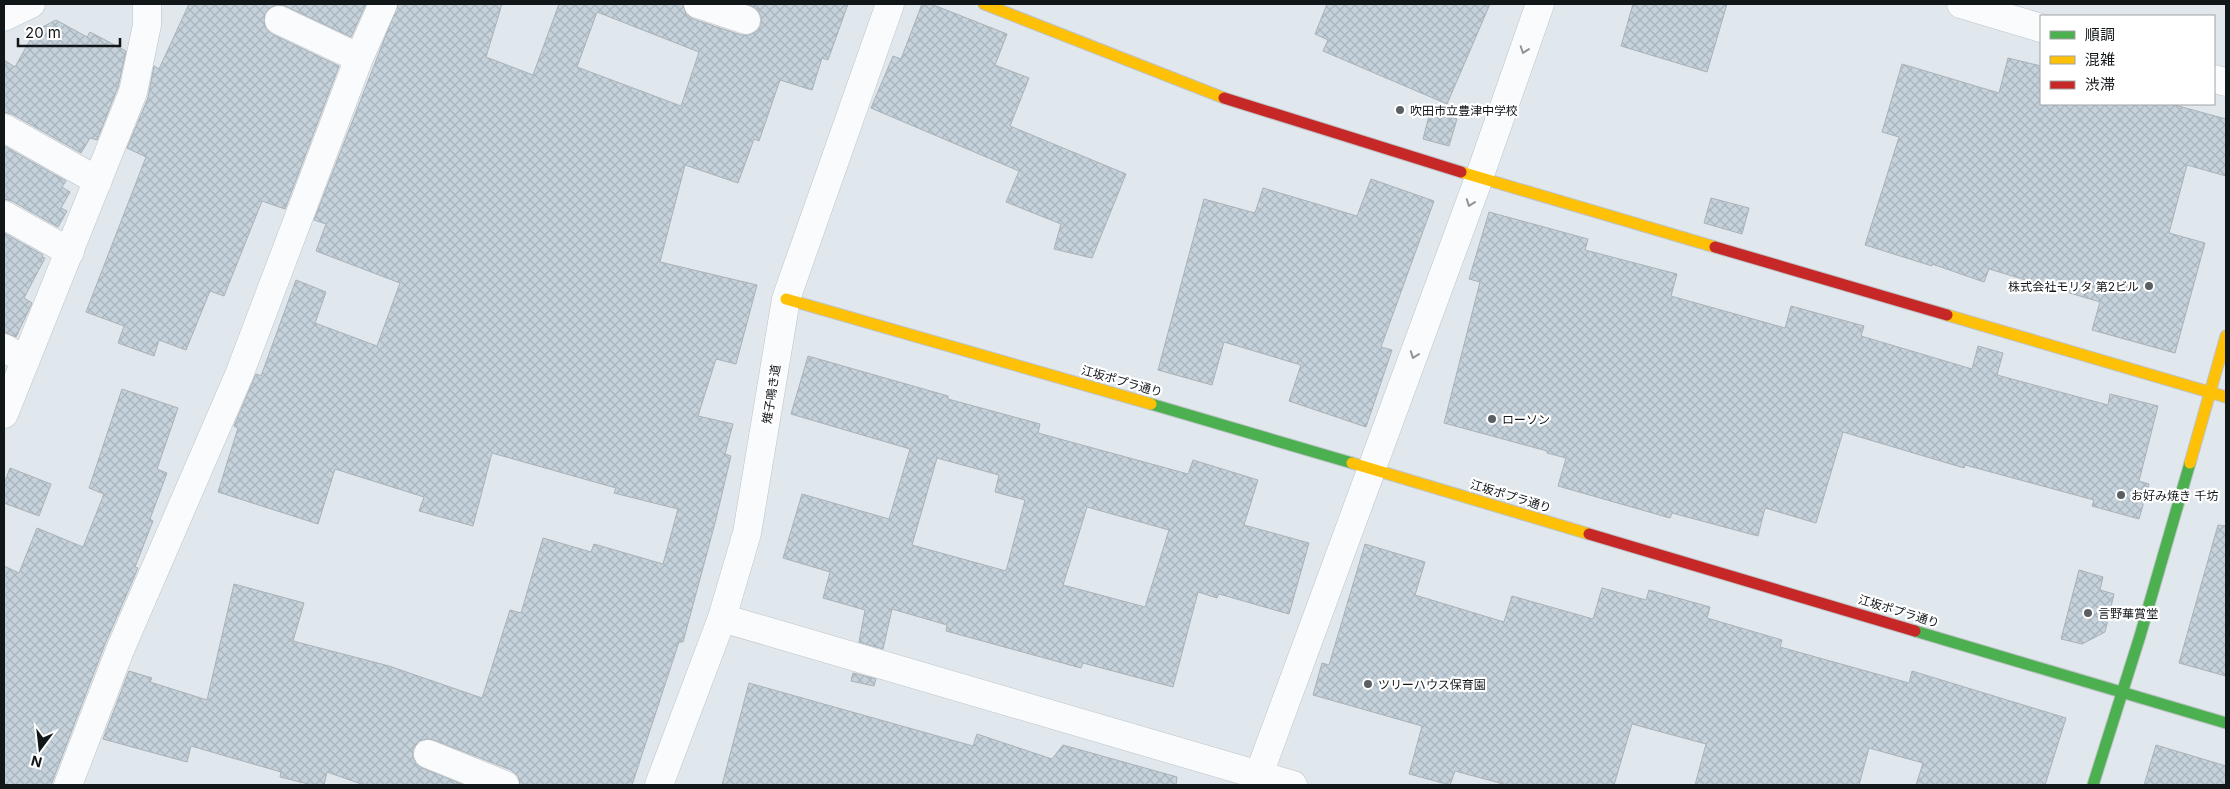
<svg xmlns="http://www.w3.org/2000/svg" width="2230" height="789" font-family="Inter,'Noto Sans JP',sans-serif">
	<style>
		.building { fill: url(#building-cross-hatch); stroke: #abb1b5; fill-rule: evenodd }
		.lines { fill: none; stroke-linecap: round; stroke-linejoin: round }
		.street-casing { stroke: #bdc3c7; stroke-width: 29 }
		.fast-casing { stroke: #bdc3c7; stroke-width: 13 }
		.slow-casing { stroke: #bdc3c7; stroke-width: 13 }
		.jam-casing { stroke: #bdc3c7; stroke-width: 13 }
		.street { stroke: #fafbfc; stroke-width: 28 }
		.fast { stroke: #4caf50; stroke-width: 11 }
		.slow { stroke: #ffc107; stroke-width: 11 }
		.jam { stroke: #c62828; stroke-width: 11 }
		.oneway { stroke: #919496 }
		.poi-dot { fill: #595f63; stroke: #fff; stroke-width: 2 }
		.labels { text-anchor: middle; dominant-baseline: central; stroke-width: 4.5; stroke-linejoin: round; paint-order: stroke }
		.poi-label { font-size: 12px; fill: #111619; stroke: #fff; text-anchor: start }
		.street-label { font-size: 12px; fill: #111619; stroke: #fff }
	</style>
	<defs>
		<pattern id="building-cross-hatch" width="8" height="8" patternUnits="userSpaceOnUse" patternTransform="scale(1.25)"><rect width="8" height="8" fill="#c5d2dc"/><path d="M0 0l8 8M0 8l8-8" fill="none" stroke="#a8b4bc"/></pattern>
	</defs>
	<rect width="100%" height="100%" fill="#e0e7ed"/>
	<path class="building" d="M 189,4 L 366,4 L 351,37 L 285,6 L 277,5 L 271,7 L 265,13 L 264,22 L 266,29 L 272,34 L 339,66 L 285,209 L 262,201 L 224,296 L 210,291 L 186,350 L 159,340 L 154,356 L 118,343 L 124,326 L 86,312 L 146,157 L 127,148 L 148,98 L 154,66 L 159,69 Z
		M 398,4 L 502,4 L 486,57 L 533,75 L 559,4 L 683,4 L 686,14 L 693,19 L 741,35 L 749,35 L 757,31 L 761,25 L 761,17 L 757,9 L 747,4 L 848,4 L 828,60 L 822,58 L 812,90 L 780,80 L 759,141 L 754,139 L 738,183 L 685,165 L 660,262 L 757,285 L 736,364 L 716,359 L 698,416 L 733,424 L 725,454 L 731,456 L 715,523 L 683,642 L 679,642 L 632,785 L 520,785 L 518,776 L 511,770 L 434,740 L 426,739 L 419,741 L 413,749 L 413,757 L 416,764 L 422,768 L 464,785 L 364,785 L 327,772 L 324,785 L 312,785 L 280,777 L 281,772 L 191,746 L 187,762 L 103,739 L 129,671 L 152,678 L 150,682 L 207,700 L 234,584 L 304,603 L 293,641 L 389,666 L 482,698 L 510,610 L 521,613 L 543,538 L 591,552 L 594,544 L 663,564 L 678,509 L 614,493 L 616,488 L 492,453 L 473,526 L 419,511 L 424,497 L 335,469 L 318,524 L 218,492 L 238,428 L 234,426 L 256,374 L 261,376 L 296,280 L 326,292 L 315,323 L 377,346 L 400,283 L 316,251 L 326,224 L 314,220 ZM 597,12 L 699,52 L 681,106 L 577,67 Z
		M 922,4 L 931,4 L 1007,34 L 995,65 L 1029,78 L 1010,126 L 1126,174 L 1092,258 L 1054,249 L 1061,224 L 1006,202 L 1019,171 L 871,108 L 893,56 L 901,59 Z
		M 1327,4 L 1490,4 L 1447,104 L 1323,51 L 1328,40 L 1315,34 Z
		M 1633,4 L 1727,4 L 1707,72 L 1621,46 Z
		M 56,20 L 87,37 L 90,32 L 126,51 L 118,87 L 97,140 L 90,138 L 81,153 L 12,114 L 4,112 L 4,60 L 15,67 L 35,31 Z
		M 2008,58 L 2041,66 L 2041,104 L 2171,104 L 2226,119 L 2226,176 L 2187,165 L 2169,233 L 2205,243 L 2175,353 L 2092,330 L 2100,302 L 1989,269 L 1984,282 L 1932,264 L 1932,266 L 1865,245 L 1899,137 L 1882,132 L 1902,64 L 1999,93 Z
		M 1430,112 L 1457,119 L 1449,146 L 1423,139 Z
		M 4,146 L 66,181 L 62,187 L 70,192 L 61,208 L 67,211 L 58,227 L 12,201 L 4,199 Z
		M 1371,179 L 1434,201 L 1381,347 L 1392,350 L 1366,427 L 1289,401 L 1301,365 L 1224,342 L 1212,385 L 1158,370 L 1204,199 L 1255,213 L 1263,188 L 1357,216 Z
		M 1711,198 L 1749,208 L 1742,234 L 1704,223 Z
		M 1489,212 L 1588,239 L 1585,250 L 1677,274 L 1671,296 L 1785,328 L 1791,306 L 1864,326 L 1861,336 L 1972,369 L 1978,346 L 2003,353 L 1997,375 L 2108,405 L 2110,394 L 2158,406 L 2139,481 L 2149,484 L 2139,519 L 2092,506 L 2094,500 L 1965,465 L 1964,468 L 1843,432 L 1816,523 L 1765,508 L 1758,536 L 1672,513 L 1670,518 L 1558,486 L 1566,458 L 1547,453 L 1547,451 L 1444,423 L 1480,282 L 1469,279 Z
		M 4,233 L 43,255 L 42,257 L 45,258 L 24,298 L 32,303 L 16,337 L 4,332 Z
		M 808,356 L 948,396 L 948,399 L 1040,424 L 1038,433 L 1188,474 L 1193,460 L 1258,480 L 1244,525 L 1309,543 L 1289,614 L 1219,594 L 1217,598 L 1198,592 L 1173,687 L 1083,663 L 1081,668 L 946,631 L 947,625 L 892,609 L 883,649 L 859,642 L 865,610 L 823,598 L 830,572 L 783,558 L 802,494 L 889,519 L 910,449 L 791,414 ZM 937,458 L 999,475 L 995,492 L 1025,500 L 1006,571 L 912,545 ZM 1087,507 L 1169,530 L 1145,607 L 1063,585 Z
		M 122,389 L 178,408 L 157,469 L 167,473 L 150,519 L 153,521 L 135,567 L 138,568 L 105,644 L 51,785 L 4,785 L 4,566 L 19,573 L 37,528 L 83,547 L 104,494 L 89,488 Z
		M 10,468 L 51,484 L 39,516 L 4,503 L 4,484 Z
		M 2218,525 L 2226,526 L 2226,676 L 2179,663 Z
		M 1365,544 L 1425,562 L 1415,595 L 1504,622 L 1512,596 L 1593,619 L 1602,588 L 1646,600 L 1649,590 L 1710,607 L 1707,618 L 1782,640 L 1780,647 L 1909,683 L 1912,671 L 2066,718 L 2045,785 L 1916,785 L 1923,763 L 1869,748 L 1859,785 L 1695,785 L 1706,744 L 1632,724 L 1614,785 L 1507,785 L 1455,771 L 1450,785 L 1409,774 L 1422,726 L 1313,695 L 1322,663 L 1329,665 Z
		M 2079,570 L 2103,577 L 2100,590 L 2114,594 L 2105,632 L 2082,644 L 2061,639 Z
		M 853,673 L 876,679 L 874,686 L 851,681 Z
		M 749,683 L 973,746 L 977,734 L 1052,759 L 1063,745 L 1177,777 L 1176,785 L 722,785 Z
		M 2156,745 L 2226,766 L 2226,785 L 2144,785 Z"/>
	<g class="lines">
		<defs>
			<path id="street" d="M 698,4 L 746,20
				M 1961,4 L 2041,28
				M 4,17 L 31,4
				M 279,20 L 359,58
				M 2214,79 L 2226,82
				M 4,128 L 98,181
				M 4,215 L 70,252
				M 4,348 L 26,360
				M 4,414 L 133,92 L 147,25 L 147,4
				M 722,618 L 1293,785
				M 428,754 L 505,785
				M 68,785 L 120,650 L 239,375 L 359,58 L 383,4
				M 659,785 L 722,618 L 747,533 L 786,299 L 890,4
				M 1255,785 L 1479,178 L 1540,4"/>
			<path id="fast" d="M 1151,404 L 1352,463
				M 1915,631 L 2226,723
				M 2093,785 L 2140,636 L 2190,463"/>
			<path id="slow" d="M 984,4 L 1224,98
				M 1461,172 L 1715,247
				M 786,299 L 1151,404
				M 1947,315 L 2226,397
				M 1352,463 L 1589,534
				M 2190,463 L 2226,336"/>
			<path id="jam" d="M 1224,98 L 1461,172
				M 1715,247 L 1947,315
				M 1589,534 L 1915,631"/>
		</defs>
		<use href="#street" class="street-casing"/>
		<use href="#fast" class="fast-casing"/>
		<use href="#slow" class="slow-casing"/>
		<use href="#jam" class="jam-casing"/>
		<use href="#street" class="street"/>
		<use href="#fast" class="fast"/>
		<use href="#slow" class="slow"/>
		<use href="#jam" class="jam"/>
	</g>
	<defs><path id="oneway-chevron" d="M-2-3.5L2.5 0L-2 3.5" fill="none" stroke-width="1.6" stroke-linecap="round" stroke-linejoin="round" transform="scale(1.25)"/></defs>
	<g class="oneway">
		<use href="#oneway-chevron" transform="translate(1524 50) rotate(109)"/>
		<use href="#oneway-chevron" transform="translate(1470 203) rotate(110)"/>
		<use href="#oneway-chevron" transform="translate(1414 355) rotate(110)"/>
	</g>
	<g class="poi-dot">
		<circle cx="1400" cy="110" r="5"/>
		<circle cx="2149" cy="286" r="5"/>
		<circle cx="1492" cy="419" r="5"/>
		<circle cx="2121" cy="495" r="5"/>
		<circle cx="2088" cy="613" r="5"/>
		<circle cx="1368" cy="684" r="5"/>
	</g>
	<g class="labels">
		<g class="poi-label">
			<text x="1410" y="110">吹田市立豊津中学校</text>
			<text x="2139" y="286" text-anchor="end">株式会社モリタ 第2ビル</text>
			<text x="1502" y="419">ローソン</text>
			<text x="2131" y="495">お好み焼き 千坊</text>
			<text x="2098" y="613">言野華賞堂</text>
			<text x="1378" y="684">ツリーハウス保育園</text>
		</g>
		<g class="street-label">
			<text transform="translate(1122 381) rotate(16)">江坂ポプラ通り</text>
			<text transform="translate(771 394) rotate(-81)">雉子鳴き道</text>
			<text transform="translate(1511 496) rotate(17)">江坂ポプラ通り</text>
			<text transform="translate(1899 611) rotate(17)">江坂ポプラ通り</text>
		</g>
	</g>
	<rect width="2230" height="789" fill="none" stroke="#111619" stroke-width="10"/>
	<rect x="2040" y="15" width="175" height="90" fill="#ffffff" stroke="#a0a2a3"/>
	<rect x="2050" y="31" width="25" height="8" fill="#4caf50" stroke="#a0a2a3"/>
	<text x="2085" y="40" font-size="15" fill="#111619">順調</text>
	<rect x="2050" y="56" width="25" height="8" fill="#ffc107" stroke="#a0a2a3"/>
	<text x="2085" y="65" font-size="15" fill="#111619">混雑</text>
	<rect x="2050" y="81" width="25" height="8" fill="#c62828" stroke="#a0a2a3"/>
	<text x="2085" y="90" font-size="15" fill="#111619">渋滞</text>
	<g transform="translate(40 749) rotate(195)" stroke="#ffffff" stroke-width="4" paint-order="stroke">
	<path d="M0-4L9 19L0 12L-9 19Z" fill="#111619"/>
	<text y="-8" font-size="14" font-weight="bold" text-anchor="middle" fill="#111619">N</text>
	</g>
	<path d="M18 38v8h102v-8" fill="none" stroke="#111619" stroke-width="2.5"/>
	<text x="25" y="38" font-size="15" fill="#111619" stroke="#ffffff" stroke-width="4" paint-order="stroke">20 m</text>
</svg>
